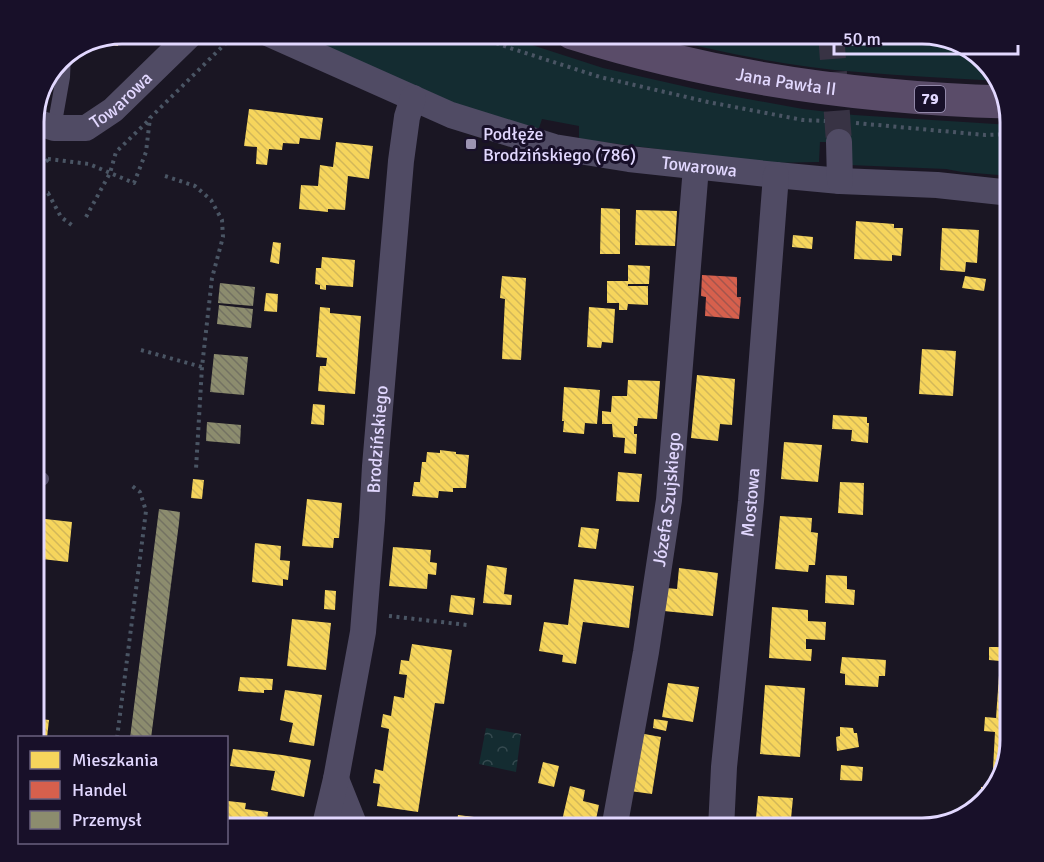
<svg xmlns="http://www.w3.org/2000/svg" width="1044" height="862" font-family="Signika,sans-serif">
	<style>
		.grass { fill: #142c31 }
		.park { fill: url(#park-crowns) }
		.homes { fill: url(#homes-back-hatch) }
		.shops { fill: url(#shops-back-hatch) }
		.industry { fill: url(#industry-back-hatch) }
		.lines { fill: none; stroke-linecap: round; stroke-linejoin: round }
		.minor-tunnel { stroke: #383344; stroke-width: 26; stroke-dasharray: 26 13; stroke-linecap: butt }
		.path { stroke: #4a5564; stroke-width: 4; stroke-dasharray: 3 4.5; stroke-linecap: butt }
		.service { stroke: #504b64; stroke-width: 14 }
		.minor { stroke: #504b64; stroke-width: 26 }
		.primary { stroke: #5a4c69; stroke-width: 33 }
		.poi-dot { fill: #9c94b2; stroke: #181029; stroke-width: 2 }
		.labels { text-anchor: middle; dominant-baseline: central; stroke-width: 6; stroke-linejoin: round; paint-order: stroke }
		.shield { fill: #181029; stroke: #a59cbf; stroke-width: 1.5 }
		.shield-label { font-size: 16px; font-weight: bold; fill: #e2d8ff }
		.street-label { font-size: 18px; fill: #e2d8ff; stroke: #181029 }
		.poi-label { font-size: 18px; fill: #e2d8ff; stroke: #181029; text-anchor: start }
		.rim { fill: none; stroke: #e2d8ff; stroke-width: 3 }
	</style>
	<defs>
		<pattern id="park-crowns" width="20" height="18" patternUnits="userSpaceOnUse" patternTransform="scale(1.5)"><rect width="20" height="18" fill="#142c31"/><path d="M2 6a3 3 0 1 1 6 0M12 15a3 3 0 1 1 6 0" fill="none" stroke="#364a50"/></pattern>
		<pattern id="homes-back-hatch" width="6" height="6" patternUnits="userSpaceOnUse" patternTransform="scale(1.5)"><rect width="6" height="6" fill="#f6d55c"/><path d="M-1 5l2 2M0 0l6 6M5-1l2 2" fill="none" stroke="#d2b759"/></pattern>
		<pattern id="shops-back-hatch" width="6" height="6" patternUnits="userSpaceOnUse" patternTransform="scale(1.5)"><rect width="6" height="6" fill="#d6604d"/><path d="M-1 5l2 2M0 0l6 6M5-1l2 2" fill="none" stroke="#a3554d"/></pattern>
		<pattern id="industry-back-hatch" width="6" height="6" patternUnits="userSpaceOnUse" patternTransform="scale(1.5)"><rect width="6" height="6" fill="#8c8c6e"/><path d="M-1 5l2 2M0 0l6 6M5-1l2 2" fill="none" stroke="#737262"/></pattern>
	</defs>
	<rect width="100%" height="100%" fill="#1a1623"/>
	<path class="grass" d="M 294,33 L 495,33 L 603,68 L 709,92 L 803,109 L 854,115 L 1011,125 L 1011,176 L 962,172 L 946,169 L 849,165 L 848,142 L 820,142 L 819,162 L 768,163 L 579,139 L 579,126 L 542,119 L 538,131 L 468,109 Z
		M 645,33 L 923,33 L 981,55 L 1000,81 C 952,78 905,76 858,72 C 787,67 714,51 645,33 Z"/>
	<path class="park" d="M 486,728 L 521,734 L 516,772 L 479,764 Z"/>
	<path class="homes" d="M 119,34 L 118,46 L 95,43 L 106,39 Z
		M 249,109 L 323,118 L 320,140 L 300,138 L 299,144 L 283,143 L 282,150 L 269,149 L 267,165 L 256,164 L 257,147 L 244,146 Z
		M 336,142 L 373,146 L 369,179 L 348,176 L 345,210 L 328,209 L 328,212 L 299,209 L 301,185 L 318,186 L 320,165 L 333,167 Z
		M 33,205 L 40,206 L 35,250 L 33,250 Z
		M 601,208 L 620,209 L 620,254 L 600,254 Z
		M 636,210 L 677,211 L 675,246 L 635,245 Z
		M 856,221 L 894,224 L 894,228 L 903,228 L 901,256 L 892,255 L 892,261 L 854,259 Z
		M 942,228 L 979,230 L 977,263 L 966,262 L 965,272 L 940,270 Z
		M 793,235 L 813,237 L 812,249 L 792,247 Z
		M 273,242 L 281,243 L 279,264 L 270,262 Z
		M 322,257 L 355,260 L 353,287 L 326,285 L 326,290 L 320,289 L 320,285 L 315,284 L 316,268 L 321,268 Z
		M 628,265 L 650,266 L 649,284 L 628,284 L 628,286 L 648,286 L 648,305 L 628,304 L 627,310 L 619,310 L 619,303 L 607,303 L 607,281 L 628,281 Z
		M 502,276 L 526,278 L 521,360 L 502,359 L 505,299 L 500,298 Z
		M 965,276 L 986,279 L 984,291 L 962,288 Z
		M 266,293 L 278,294 L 277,312 L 264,311 Z
		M 320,307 L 330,308 L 330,313 L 361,316 L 355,394 L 318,391 L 320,366 L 326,366 L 327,358 L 316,357 Z
		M 589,307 L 615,309 L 613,343 L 602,342 L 601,348 L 587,347 Z
		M 922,349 L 956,351 L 953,396 L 919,394 Z
		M 697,375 L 735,379 L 732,425 L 720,424 L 718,441 L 691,438 Z
		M 628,380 L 660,381 L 657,419 L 638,418 L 637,426 L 634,426 L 634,434 L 637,434 L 636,454 L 624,453 L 625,438 L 613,437 L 612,424 L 602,424 L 602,411 L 611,412 L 612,396 L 627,396 Z
		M 564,387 L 600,390 L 597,424 L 585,423 L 584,434 L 563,432 L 564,421 L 562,421 Z
		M 313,404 L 325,405 L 324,425 L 311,424 Z
		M 833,415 L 867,417 L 867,423 L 869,423 L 868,443 L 851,441 L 852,430 L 832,429 Z
		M 784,442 L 822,445 L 818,482 L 781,479 Z
		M 440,450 L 456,452 L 456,454 L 469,455 L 466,488 L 453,488 L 453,492 L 439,491 L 438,498 L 412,496 L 414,482 L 420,482 L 422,462 L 426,462 L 427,452 L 440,453 Z
		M 618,472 L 642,474 L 639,502 L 616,501 Z
		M 193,479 L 204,480 L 202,499 L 191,498 Z
		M 840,482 L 864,483 L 863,515 L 838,513 Z
		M 307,499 L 342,503 L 339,538 L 334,538 L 333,548 L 302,546 Z
		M 780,516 L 812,518 L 811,532 L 818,533 L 815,565 L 809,565 L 808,572 L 775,569 Z
		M 37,518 L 72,522 L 68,562 L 33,558 Z
		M 581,527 L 599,529 L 596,549 L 578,547 Z
		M 255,543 L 281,546 L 280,560 L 290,561 L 288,580 L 283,579 L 283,586 L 252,582 Z
		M 393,547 L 431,550 L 430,562 L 437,563 L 436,575 L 428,574 L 427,589 L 389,586 Z
		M 487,565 L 507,568 L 504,594 L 512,595 L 511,605 L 483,603 Z
		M 679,568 L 718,573 L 713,616 L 664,611 L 667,588 L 677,589 Z
		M 826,575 L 847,576 L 847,589 L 855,590 L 854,605 L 825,603 Z
		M 574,579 L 634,586 L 629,628 L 583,622 L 576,664 L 562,662 L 563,655 L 539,651 L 544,622 L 568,625 Z
		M 325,590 L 336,591 L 335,610 L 324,609 Z
		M 451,595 L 475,598 L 473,615 L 449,612 Z
		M 772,607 L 808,610 L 808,621 L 826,622 L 825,640 L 806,639 L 806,649 L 812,649 L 811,661 L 769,658 Z
		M 292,619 L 331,623 L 326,670 L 287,666 Z
		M 1002,619 L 1011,619 L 1011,741 L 989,799 L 987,801 L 981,800 L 981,787 L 992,787 L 995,732 L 984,731 L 985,717 L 996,718 L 1000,661 L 989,660 L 989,647 L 1000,647 Z
		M 412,644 L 452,650 L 444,704 L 435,703 L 418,812 L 377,806 L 380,784 L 373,783 L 375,769 L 383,771 L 389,729 L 381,727 L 383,714 L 391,716 L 394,696 L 404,698 L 407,675 L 399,674 L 401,660 L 409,661 Z
		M 842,657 L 886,660 L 885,676 L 879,676 L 878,687 L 845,685 L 845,674 L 840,673 Z
		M 240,677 L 273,679 L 272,690 L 264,690 L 264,693 L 238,691 Z
		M 668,683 L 699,687 L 693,722 L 662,717 Z
		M 765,685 L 805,688 L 800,757 L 760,754 Z
		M 285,690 L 322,695 L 314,746 L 289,742 L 293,723 L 280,720 Z
		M 33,718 L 49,720 L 47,738 L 33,738 Z
		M 654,719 L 668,721 L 666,731 L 653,728 Z
		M 840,727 L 853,728 L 854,733 L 857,733 L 859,747 L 837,751 L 836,737 L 840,736 Z
		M 639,733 L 661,737 L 652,794 L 630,791 Z
		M 233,749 L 282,755 L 311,760 L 304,797 L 271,790 L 275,771 L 230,766 Z
		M 543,762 L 559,766 L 554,787 L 538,783 Z
		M 841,765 L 863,767 L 862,781 L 840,780 Z
		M 570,786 L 585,790 L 583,801 L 599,805 L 594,829 L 560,829 Z
		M 758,796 L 793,798 L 790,829 L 755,829 Z
		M 228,801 L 246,803 L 245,809 L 268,812 L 266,828 L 226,829 Z
		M 458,815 L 498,820 L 497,829 L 456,829 Z"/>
	<path class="shops" d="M 702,275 L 737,277 L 737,297 L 741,297 L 739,319 L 705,316 L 706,297 L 701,296 Z"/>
	<path class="industry" d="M 220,283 L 255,287 L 253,306 L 218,303 Z
		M 219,305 L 253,309 L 251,328 L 217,324 Z
		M 214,354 L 248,357 L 244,395 L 210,392 Z
		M 207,422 L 241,425 L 240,444 L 206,441 Z
		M 159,509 L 180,512 L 179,523 L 151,738 L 130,738 Z"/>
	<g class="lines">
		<path class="minor-tunnel" d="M 831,33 L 839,142"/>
		<path class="path" d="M 468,33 L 510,48 L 600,77 L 708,102 L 803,120 L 825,121
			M 856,123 L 985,135 L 1011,134
			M 33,157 L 89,164 L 134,183 L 146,152 L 150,118 L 233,36 L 243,39
			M 33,169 L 48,160
			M 165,176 L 195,186 L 211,200 L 222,220 L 223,237 L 212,278 L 202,367 L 196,469
			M 33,192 L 48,193 L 61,217 L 73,226
			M 86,217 L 110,173 L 116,152 L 150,119
			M 141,350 L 202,367
			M 389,616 L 467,625
			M 117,738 L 146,511 L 140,492 L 132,486"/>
		<path class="service" d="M 54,128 L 63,77 L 64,55
			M 33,480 L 42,479"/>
		<g class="minor">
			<path id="s1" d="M 267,33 L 451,115 L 554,147 L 629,159 L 776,175 L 840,181 L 937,185 L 1011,193"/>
			<path id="s2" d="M 33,121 L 54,128 L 86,128 L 113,110 L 192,33"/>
			<path d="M 839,142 L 840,181"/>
			<path d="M 336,779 L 356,829"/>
			<path id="s3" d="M 324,829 L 336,779 L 363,632 L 372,520 L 375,466 L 401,161 L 407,117 L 413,98"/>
			<path id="s4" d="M 614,829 L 646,652 L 669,500 L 696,167"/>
			<path id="s5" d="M 721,829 L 724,767 L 751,501 L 776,175"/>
		</g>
		<path class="primary" id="s6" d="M 572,33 C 713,77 860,98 1007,102"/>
	</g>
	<rect class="poi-dot" x="465" y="138" width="12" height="12" rx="3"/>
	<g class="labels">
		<rect class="shield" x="915" y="86" width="30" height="26" rx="4.5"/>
		<g class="shield-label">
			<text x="930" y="99">79</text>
		</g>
		<g class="street-label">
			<text stroke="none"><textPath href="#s6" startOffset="220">Jana Pawła II</textPath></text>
			<text stroke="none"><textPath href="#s2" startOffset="99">Towarowa</textPath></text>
			<text stroke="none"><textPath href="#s1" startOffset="456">Towarowa</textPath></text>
			<text stroke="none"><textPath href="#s3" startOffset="394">Brodzińskiego</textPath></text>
			<text stroke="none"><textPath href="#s4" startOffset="334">Józefa Szujskiego</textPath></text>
			<text stroke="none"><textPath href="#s5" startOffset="328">Mostowa</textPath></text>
		</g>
		<g class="poi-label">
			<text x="483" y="134">Podłęże<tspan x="483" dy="21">Brodzińskiego (786)</tspan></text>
		</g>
	</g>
	<path d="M0 0H1044V862H0ZM122 44H922A78 78 0 0 1 1000 122V740A78 78 0 0 1 922 818H122A78 78 0 0 1 44 740V122A78 78 0 0 1 122 44Z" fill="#181029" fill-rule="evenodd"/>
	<path class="rim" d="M122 44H922A78 78 0 0 1 1000 122V740A78 78 0 0 1 922 818H122A78 78 0 0 1 44 740V122A78 78 0 0 1 122 44Z"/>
	<rect x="18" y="736" width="210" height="108" fill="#181029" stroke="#69607f" stroke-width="1.5"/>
	<rect x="30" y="751" width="30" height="18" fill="#f6d55c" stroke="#69607f" stroke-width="1.5"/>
	<text x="72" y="766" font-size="18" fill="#e2d8ff">Mieszkania</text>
	<rect x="30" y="781" width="30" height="18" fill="#d6604d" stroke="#69607f" stroke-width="1.5"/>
	<text x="72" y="796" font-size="18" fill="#e2d8ff">Handel</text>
	<rect x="30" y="811" width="30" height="18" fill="#8c8c6e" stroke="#69607f" stroke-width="1.5"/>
	<text x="72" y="826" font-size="18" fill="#e2d8ff">Przemysł</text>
	<path d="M834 45v9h184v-9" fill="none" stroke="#e2d8ff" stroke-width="3"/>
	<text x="843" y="45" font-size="18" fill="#e2d8ff" stroke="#181029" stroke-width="4.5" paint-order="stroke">50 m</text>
</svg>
